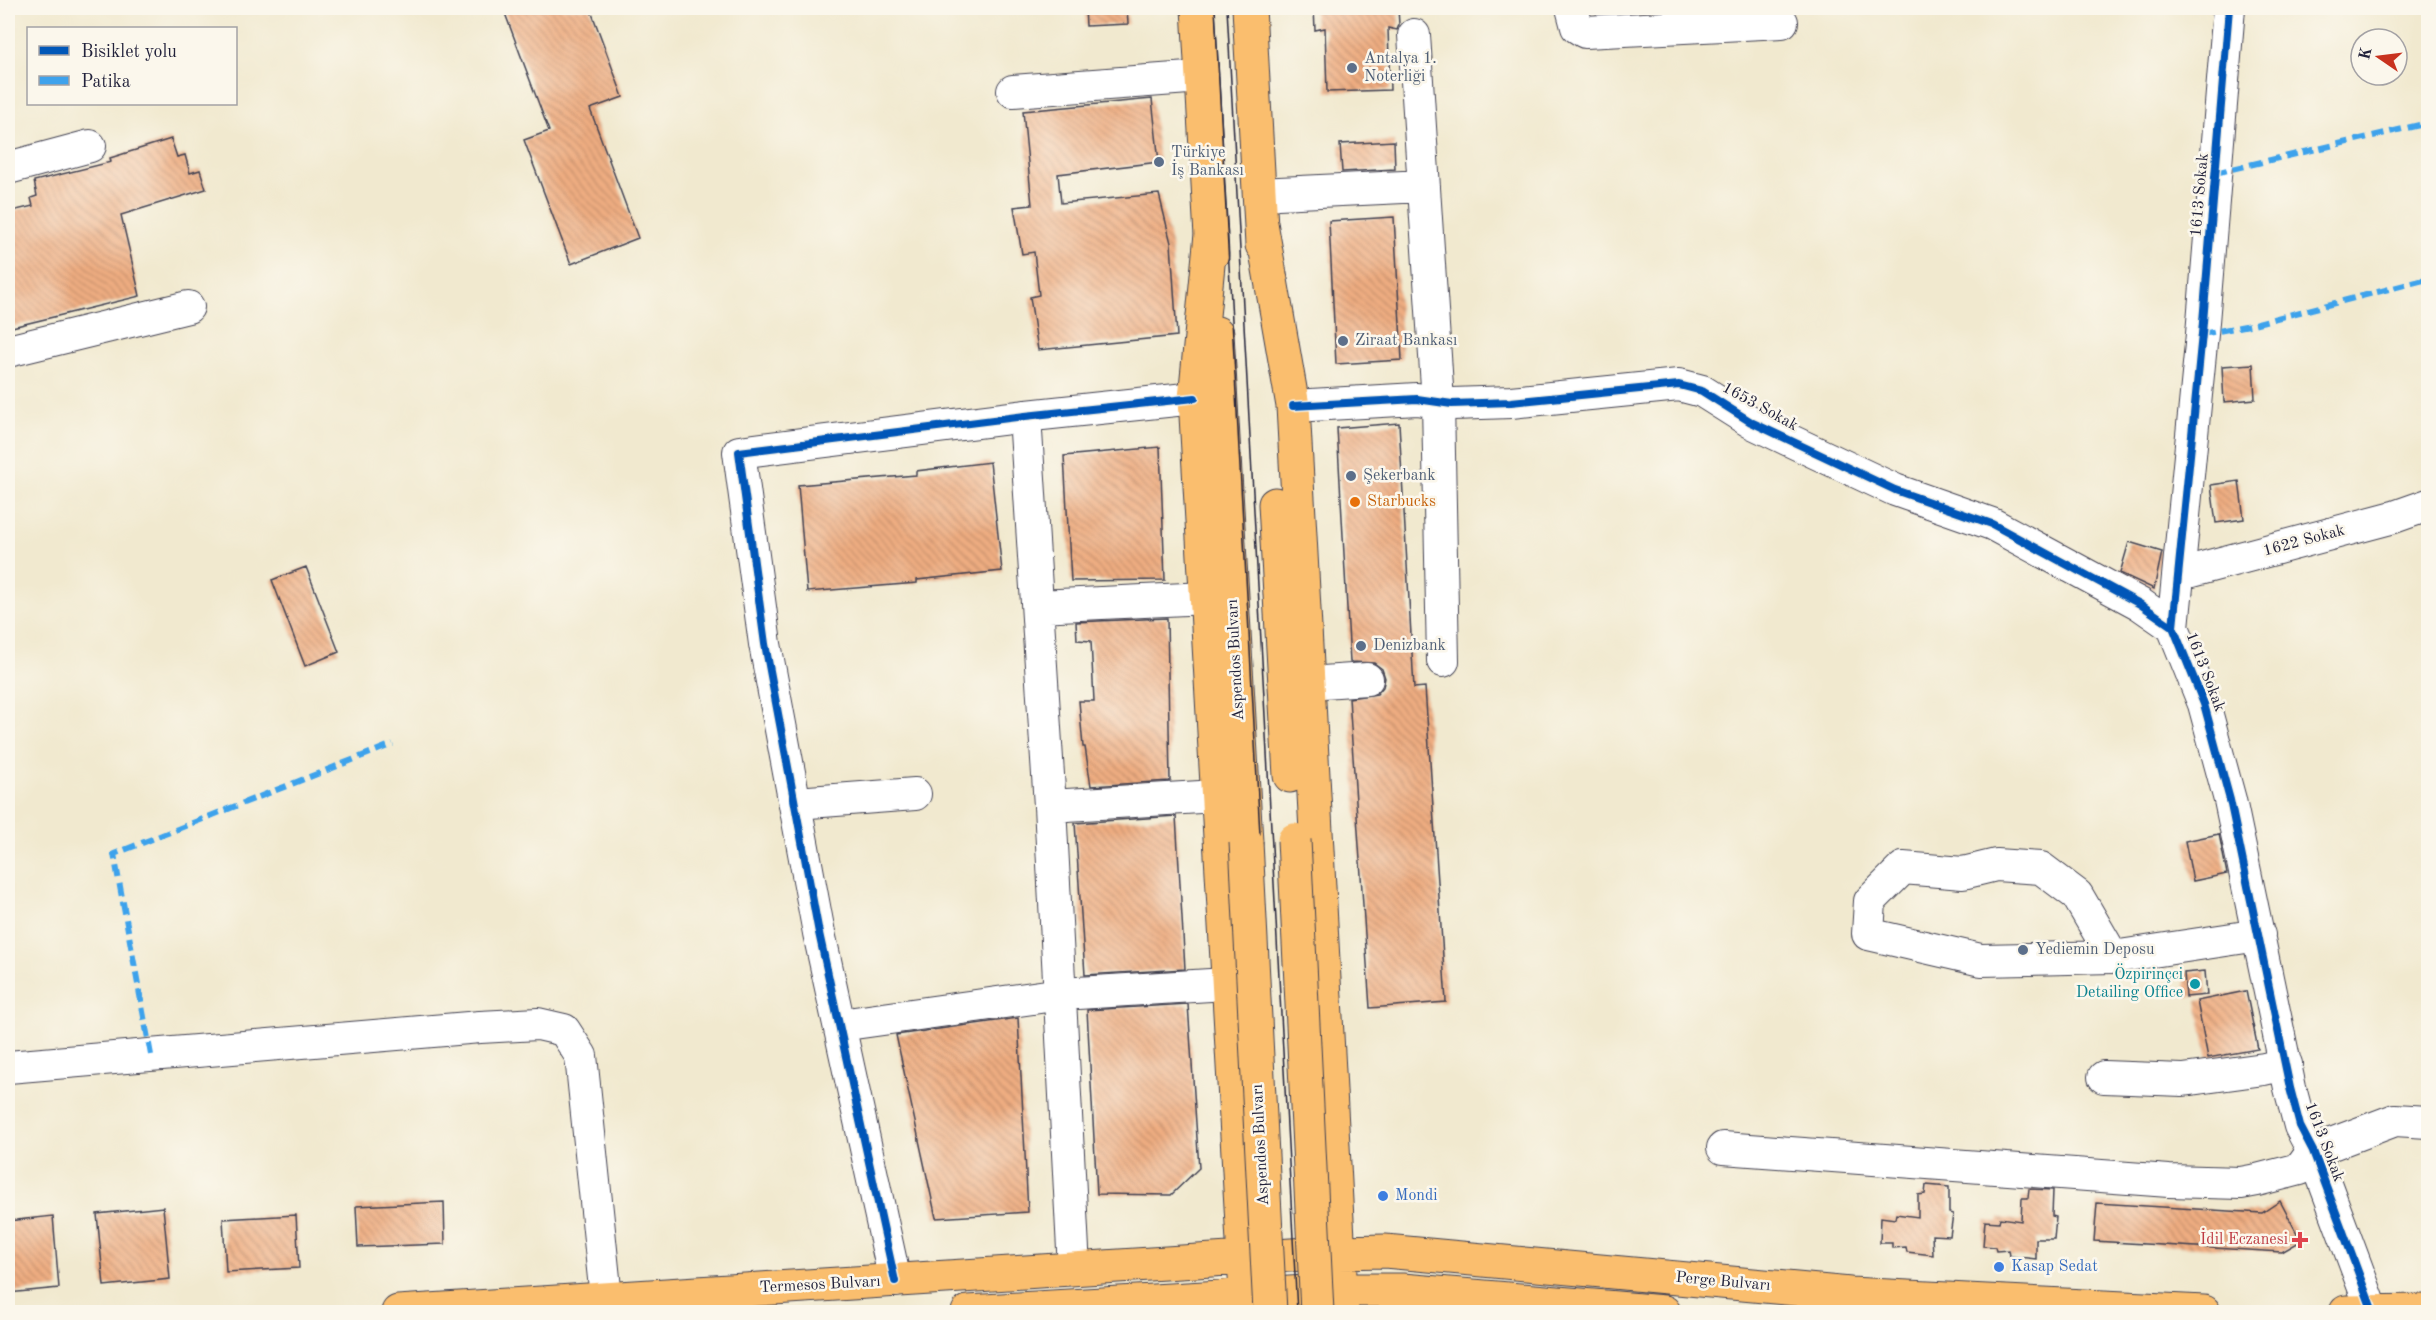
<svg xmlns="http://www.w3.org/2000/svg" width="2436" height="1320" font-family="'Old Standard TT',serif">
	<style>
		.building { fill: url(#building-back-hatch) }
		.lines { fill: none; stroke-linecap: round; stroke-linejoin: round }
		.minor-casing { stroke: #414051; stroke-width: 34 }
		.major-casing { stroke: #414051; stroke-width: 35 }
		.minor { stroke: #fff; stroke-width: 32 }
		.major { stroke: #fabe6e; stroke-width: 33 }
		.tram { stroke: #22223b; stroke-width: 1.5 }
		.major-bridge-casing { stroke: #414051; stroke-width: 35; stroke-linecap: butt }
		.major-bridge { stroke: #fabe6e; stroke-width: 33 }
		.quiet { stroke: #3ea2ec; stroke-width: 6; stroke-dasharray: 12 6; stroke-linecap: butt }
		.cycleway-casing { stroke: #fbf7ec; stroke-width: 11 }
		.cycleway { stroke: #0057b8; stroke-width: 8 }
		.service-dot { fill: #5c6f8a; stroke: #fbf7ec; stroke-width: 2 }
		.food-dot { fill: #e8710a; stroke: #fbf7ec; stroke-width: 2 }
		.culture-dot { fill: #0f9aa8; stroke: #fbf7ec; stroke-width: 2 }
		.shop-dot { fill: #3f7fe0; stroke: #fbf7ec; stroke-width: 2 }
		.health-dot { fill: #e0444e; stroke: #fbf7ec; stroke-width: 2 }
		.labels { text-anchor: middle; dominant-baseline: central; stroke-width: 5; stroke-linejoin: round; paint-order: stroke }
		.service-label { font-size: 16px; fill: #4e5e75; stroke: #fbf7ec; text-anchor: start }
		.street-label { font-size: 16px; fill: #22223b; stroke: #fbf7ec }
		.food-label { font-size: 16px; fill: #c56008; stroke: #fbf7ec; text-anchor: start }
		.culture-label { font-size: 16px; fill: #0d838f; stroke: #fbf7ec; text-anchor: end }
		.shop-label { font-size: 16px; fill: #366cbe; stroke: #fbf7ec; text-anchor: start }
		.health-label { font-size: 16px; fill: #be3a42; stroke: #fbf7ec; text-anchor: end }
	</style>
	<defs>
		<pattern id="building-back-hatch" width="6" height="6" patternUnits="userSpaceOnUse" patternTransform="scale(1.5)"><rect width="6" height="6" fill="#efad81"/><path d="M-1 5l2 2M0 0l6 6M5-1l2 2" fill="none" stroke="#c18c6b"/></pattern>
	</defs>
	<rect width="100%" height="100%" fill="#fbf7ec"/>
	<filter id="ink" filterUnits="userSpaceOnUse"><feTurbulence type="fractalNoise" baseFrequency=".0167" numOctaves="2"/><feDisplacementMap in="SourceGraphic" scale="12" xChannelSelector="R" yChannelSelector="G"/><feConvolveMatrix kernelMatrix="1 2 1 2 8 2 1 2 1" color-interpolation-filters="sRGB"/></filter>
	<filter id="wash" filterUnits="userSpaceOnUse"><feTurbulence type="fractalNoise" baseFrequency=".008" numOctaves="4" result="noise"/><feDisplacementMap in="SourceGraphic" scale="24" xChannelSelector="R" yChannelSelector="G"/><feGaussianBlur stdDeviation="1.35" result="paint"/><feColorMatrix in="noise" values="0 0 0 0 0 0 0 0 0 0 0 0 0 0 0 0 0 1.4 0 .05"/><feComposite in="paint" operator="in"/></filter>
	<g filter="url(#wash)">
		<rect width="100%" height="100%" fill="#f1e9cf"/>
		<g id="blocks">
			<path class="building" d="M 503,8 L 590,8 L 623,97 L 590,109 L 638,238 L 571,264 L 524,140 L 549,131 Z
				M 1085,8 L 1127,8 L 1128,24 L 1086,26 Z
				M 1314,8 L 1398,8 L 1399,25 L 1397,30 L 1388,28 L 1390,90 L 1327,92 L 1325,28 L 1315,30 Z
				M 1152,99 L 1159,162 L 1058,174 L 1061,203 L 1159,194 L 1171,243 L 1177,336 L 1038,350 L 1030,297 L 1039,295 L 1034,252 L 1022,254 L 1014,207 L 1032,205 L 1023,111 Z
				M 171,139 L 177,157 L 185,155 L 190,173 L 200,170 L 206,189 L 121,215 L 140,296 L 12,327 L 8,309 L 8,212 L 33,206 L 31,198 L 37,196 L 34,181 L 111,162 L 110,158 Z
				M 1394,141 L 1395,169 L 1342,172 L 1340,144 Z
				M 1394,217 L 1402,360 L 1336,364 L 1329,221 Z
				M 2253,364 L 2255,399 L 2224,402 L 2222,366 Z
				M 1399,423 L 1414,688 L 1425,687 L 1446,1002 L 1370,1008 L 1349,698 L 1377,694 L 1383,687 L 1385,678 L 1382,669 L 1374,663 L 1350,662 L 1337,428 Z
				M 1160,447 L 1165,580 L 1071,581 L 1064,456 Z
				M 990,462 L 1002,571 L 917,580 L 917,583 L 807,592 L 798,485 L 916,475 L 916,471 Z
				M 2239,481 L 2244,519 L 2216,523 L 2211,485 Z
				M 2129,542 L 2162,552 L 2154,589 L 2120,573 Z
				M 306,567 L 339,652 L 305,666 L 272,580 Z
				M 1167,618 L 1170,781 L 1091,786 L 1085,747 L 1083,747 L 1079,701 L 1094,701 L 1091,641 L 1077,640 L 1076,622 Z
				M 1176,816 L 1185,969 L 1085,975 L 1075,823 Z
				M 2219,834 L 2227,874 L 2193,881 L 2185,841 Z
				M 2205,971 L 2207,995 L 2186,997 L 2184,973 Z
				M 2246,991 L 2258,1049 L 2208,1058 L 2197,1001 Z
				M 1188,1004 L 1199,1168 L 1171,1195 L 1097,1194 L 1087,1010 Z
				M 1018,1018 L 1028,1212 L 936,1218 L 896,1035 Z
				M 1926,1185 L 1949,1187 L 1949,1213 L 1953,1214 L 1950,1236 L 1932,1235 L 1933,1255 L 1907,1252 L 1906,1247 L 1892,1248 L 1892,1243 L 1880,1243 L 1881,1217 L 1895,1219 L 1896,1214 L 1918,1217 L 1918,1195 L 1925,1194 Z
				M 2029,1189 L 2053,1190 L 2052,1216 L 2056,1217 L 2054,1239 L 2036,1239 L 2036,1259 L 2010,1256 L 2009,1250 L 1996,1251 L 1995,1247 L 1983,1246 L 1985,1221 L 1999,1222 L 2000,1218 L 2021,1221 L 2022,1198 L 2028,1198 Z
				M 2280,1201 L 2301,1241 L 2282,1252 L 2094,1241 L 2097,1203 L 2262,1213 Z
				M 444,1202 L 445,1244 L 358,1247 L 356,1206 Z
				M 163,1207 L 170,1279 L 104,1286 L 97,1214 Z
				M 296,1215 L 299,1268 L 226,1272 L 223,1219 Z
				M 53,1216 L 59,1288 L 8,1293 L 8,1221 Z"/>
		</g>
	</g>
	<g filter="url(#ink)">
		<use href="#blocks" fill-opacity="0" stroke="#414051" stroke-width="1.5"/>
		<g class="lines">
			<defs>
				<path id="minor" d="M 1572,8 L 1577,27 L 1585,32 L 1782,22
					M 2229,8 L 2202,334 L 2173,627 L 2204,704 L 2230,800 L 2290,1088 L 2300,1126 L 2313,1151 L 2373,1312
					M 1414,35 L 1438,402 L 1443,661
					M 1013,91 L 1202,77
					M 8,168 L 90,146
					M 1260,194 L 1424,186
					M 8,351 L 188,307
					M 1293,406 L 1417,399 L 1452,404 L 1511,402 L 1679,385 L 1702,391 L 1751,422 L 1895,490 L 1992,524 L 2140,604 L 2173,627
					M 1025,416 L 1050,806 L 1074,1269
					M 2180,574 L 2394,517 L 2428,505
					M 1038,606 L 1207,598
					M 1308,683 L 1367,679
					M 796,803 L 915,794
					M 1050,806 L 1217,796
					M 2113,957 L 2077,895 L 2041,868 L 1996,865 L 1963,873 L 1903,868 L 1870,901 L 1868,934 L 1981,960 L 2113,957 L 2259,935
					M 840,1025 L 1061,994 L 1227,984
					M 8,1067 L 480,1027 L 538,1024 L 564,1030 L 581,1056 L 606,1298
					M 2104,1077 L 2183,1080 L 2264,1069 L 2286,1064
					M 1723,1148 L 2169,1181 L 2241,1183 L 2257,1180 L 2300,1169 L 2313,1151 L 2395,1120 L 2428,1122
					M 895,1281 L 819,933 L 765,644 L 739,452 L 1025,416 L 1195,398"/>
				<path id="major" d="M 1198,8 L 1212,254
					M 1249,8 L 1262,245
					M 1261,223 L 1293,406 L 1342,1312
					M 1211,234 L 1195,398 L 1247,1312
					M 1217,333 L 1246,842
					M 1275,504 L 1290,776
					M 398,1312 L 1338,1252 L 1385,1251 L 1850,1294 L 2204,1312
					M 968,1312 L 1340,1290 L 1402,1290 L 1664,1312
					M 2346,1312 L 2428,1311"/>
			</defs>
			<use href="#minor" class="minor-casing"/>
			<use href="#major" class="major-casing"/>
			<use href="#minor" class="minor"/>
			<use href="#major" class="major"/>
			<path class="tram" d="M 1215,8 L 1286,1312
				M 1227,8 L 1297,1312"/>
			<defs>
				<path id="major-bridge" d="M 1294,840 L 1317,1312
					M 1246,842 L 1270,1312"/>
			</defs>
			<use href="#major-bridge" class="major-bridge-casing"/>
			<use href="#major-bridge" class="major-bridge"/>
			<path class="quiet" d="M 2215,173 L 2428,123
				M 2202,334 L 2250,325 L 2428,279
				M 151,1055 L 114,854 L 393,744"/>
			<defs>
				<path id="cycleway" d="M 2229,8 L 2202,334 L 2173,627 L 2204,704 L 2230,800 L 2290,1088 L 2300,1126 L 2313,1151 L 2373,1312
					M 1293,406 L 1417,399 L 1452,404 L 1511,402 L 1679,385 L 1702,391 L 1751,422 L 1895,490 L 1992,524 L 2140,604 L 2173,627
					M 895,1281 L 819,933 L 765,644 L 739,452 L 1025,416 L 1195,398"/>
			</defs>
			<use href="#cycleway" class="cycleway-casing"/>
			<use href="#cycleway" class="cycleway"/>
		</g>
	</g>
	<g class="service-dot">
		<circle cx="1352" cy="68" r="6"/>
		<circle cx="1159" cy="162" r="6"/>
		<circle cx="1343" cy="341" r="6"/>
		<circle cx="1351" cy="476" r="6"/>
		<circle cx="1361" cy="646" r="6"/>
		<circle cx="2023" cy="950" r="6"/>
	</g>
	<circle class="food-dot" cx="1355" cy="502" r="6"/>
	<circle class="culture-dot" cx="2195" cy="984" r="6"/>
	<g class="shop-dot">
		<circle cx="1383" cy="1196" r="6"/>
		<circle cx="1999" cy="1267" r="6"/>
	</g>
	<path class="health-dot" d="M2297 1231h6v6h6v6h-6v6h-6v-6h-6v-6h6z"/>
	<g class="labels">
		<g class="service-label">
			<text x="1364" y="59">Antalya 1.<tspan x="1364" dy="18">Noterliği</tspan></text>
			<text x="1171" y="153">Türkiye<tspan x="1171" dy="18">İş Bankası</tspan></text>
			<text x="1355" y="341">Ziraat Bankası</text>
			<text x="1363" y="476">Şekerbank</text>
			<text x="1373" y="646">Denizbank</text>
			<text x="2035" y="950">Yediemin Deposu</text>
		</g>
		<g class="street-label">
			<text transform="translate(2200 195) rotate(-85)">1613 Sokak</text>
			<text transform="translate(1760 407) rotate(29)">1653 Sokak</text>
			<text transform="translate(2304 541) rotate(-15)">1622 Sokak</text>
			<text transform="translate(1236 660) rotate(-93)">Aspendos Bulvarı</text>
			<text transform="translate(2205 672) rotate(69)">1613 Sokak</text>
			<text transform="translate(2324 1142) rotate(69)">1613 Sokak</text>
			<text transform="translate(1261 1145) rotate(-93)">Aspendos Bulvarı</text>
			<text transform="translate(1723 1282) rotate(5)">Perge Bulvarı</text>
			<text transform="translate(820 1285) rotate(-3)">Termesos Bulvarı</text>
		</g>
		<g class="food-label">
			<text x="1367" y="502">Starbucks</text>
		</g>
		<g class="culture-label">
			<text x="2183" y="975">Özpirinçci<tspan x="2183" dy="18">Detailing Office</tspan></text>
		</g>
		<g class="shop-label">
			<text x="1395" y="1196">Mondi</text>
			<text x="2011" y="1267">Kasap Sedat</text>
		</g>
		<g class="health-label">
			<text x="2288" y="1240">İdil Eczanesi</text>
		</g>
	</g>
	<rect width="2436" height="1320" fill="none" stroke="#fbf7ec" stroke-width="30"/>
	<rect x="27" y="27" width="210" height="78" fill="#fbf7ec" stroke="#a4a2a5" stroke-width="1.5"/>
	<rect x="39" y="46" width="30" height="9" fill="#0057b8" stroke="#a4a2a5" stroke-width="1.5"/>
	<text x="81" y="57" font-size="18" fill="#22223b">Bisiklet yolu</text>
	<rect x="39" y="76" width="30" height="9" fill="#3ea2ec" stroke="#a4a2a5" stroke-width="1.5"/>
	<text x="81" y="87" font-size="18" fill="#22223b">Patika</text>
	<g transform="translate(2379 57) rotate(284)"><circle r="28" fill="#fbf7ec" stroke="#a4a2a5" stroke-width="1.5"/>
	<path d="M0-4.5L10 22L0 15L-10 22Z" fill="#c8321e"/>
	<text y="-9" font-size="16" font-weight="bold" text-anchor="middle" fill="#22223b">K</text>
	</g>
</svg>
